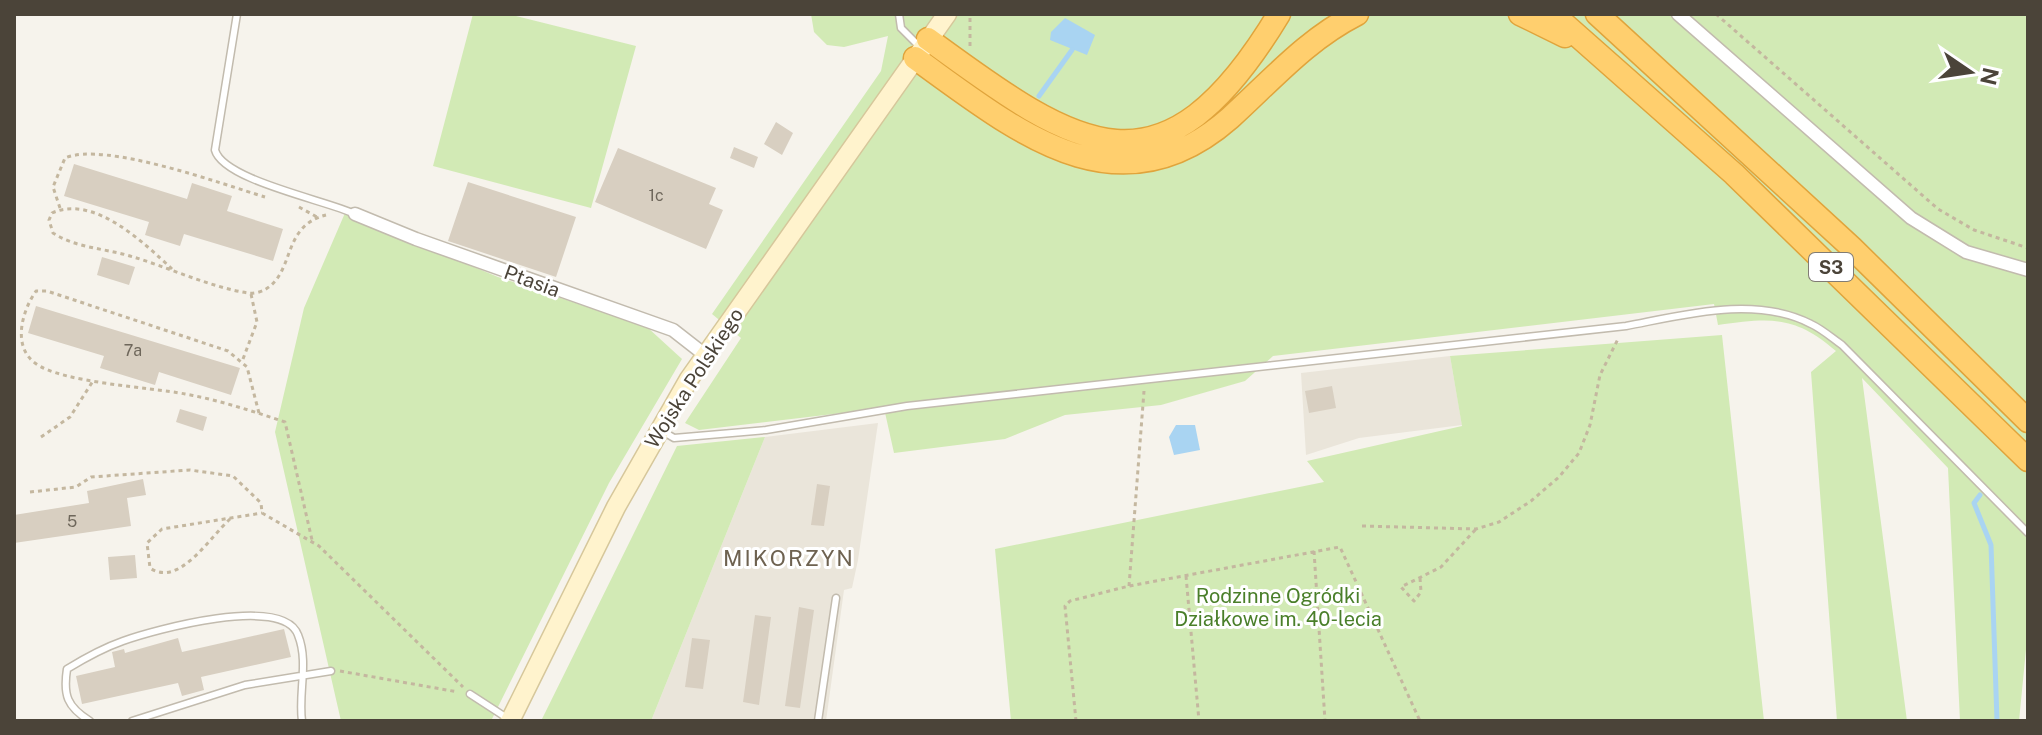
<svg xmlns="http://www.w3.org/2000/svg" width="2042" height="735" font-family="'Public Sans',sans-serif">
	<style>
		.residential { fill: #eae5da }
		.green { fill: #d2eab5 }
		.water { fill: #a9d4f2 }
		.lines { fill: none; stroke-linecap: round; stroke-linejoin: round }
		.stream { stroke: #a9d4f2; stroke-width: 5 }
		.building { fill: #d8cfc1 }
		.lane-casing { stroke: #c2bbae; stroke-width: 9 }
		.street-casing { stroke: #c2bbae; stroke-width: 15 }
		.secondary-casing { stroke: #d6c79b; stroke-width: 21 }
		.highway-casing { stroke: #e0a43c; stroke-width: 25 }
		.path { stroke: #c4b79f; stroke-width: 3; stroke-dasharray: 4 4; stroke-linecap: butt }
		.lane { stroke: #fff; stroke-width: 6 }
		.street { stroke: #fff; stroke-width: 12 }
		.secondary { stroke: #fff3cd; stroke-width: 18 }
		.highway { stroke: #ffcf6e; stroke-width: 22 }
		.labels { text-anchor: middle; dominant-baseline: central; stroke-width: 6; stroke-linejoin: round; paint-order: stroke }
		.number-label { font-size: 16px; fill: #6e675b }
		.shield { fill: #fff; stroke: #817c74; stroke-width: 2 }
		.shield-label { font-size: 18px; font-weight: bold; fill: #4b4439 }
		.street-label { font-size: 20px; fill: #4b4439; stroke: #fff }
		.park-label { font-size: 20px; fill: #4a7f2a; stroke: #fff }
		.neighbourhood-label { font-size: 22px; letter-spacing: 2px; fill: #6e6250; stroke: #fff }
	</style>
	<rect width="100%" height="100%" fill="#f6f3ec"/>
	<path class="residential" d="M 1450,356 L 1462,425 L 1359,438 L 1306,455 L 1301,373 Z
		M 878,423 L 858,560 L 852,588 L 844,590 L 826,721 L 651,721 L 765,437 Z"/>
	<path class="green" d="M 473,14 L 508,14 L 636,46 L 591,208 L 433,166 Z
		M 811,14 L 2028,14 L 2028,629 L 2019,721 L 1960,721 L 1948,468 L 1862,378 L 1907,721 L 1837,721 L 1811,372 L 1836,351 C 1795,315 1770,318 1718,325 L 1714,304 L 1273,356 L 1245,381 L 1161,405 L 1065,415 L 1005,439 L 894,453 L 884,408 L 699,430 L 685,423 L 741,338 L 712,314 L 881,71 L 888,36 L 844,47 L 827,45 L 814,32 Z
		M 345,213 L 498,277 L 647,327 L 682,359 L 609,483 L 491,721 L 341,721 L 275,432 L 304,308 Z
		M 1722,335 L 1764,721 L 1011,721 L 995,549 L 1324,482 L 1307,461 L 1462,426 L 1450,356 Z
		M 765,437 L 651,721 L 541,721 L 677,446 Z"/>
	<path class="water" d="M 1065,18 L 1095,35 L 1087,55 L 1050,40 L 1051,32 Z
		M 1176,425 L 1195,425 L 1200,450 L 1174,455 L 1169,437 Z"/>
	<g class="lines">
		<path class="stream" d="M 1039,96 L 1072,50
			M 1980,495 L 1974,503 L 1991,545 L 1997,721"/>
	</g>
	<path class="building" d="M 776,122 L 793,133 L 782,155 L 764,144 Z
		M 734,147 L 758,157 L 754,168 L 730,158 Z
		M 618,148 L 716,188 L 709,204 L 723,210 L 706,249 L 595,202 Z
		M 74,164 L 187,199 L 192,183 L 232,196 L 227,211 L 283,229 L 273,261 L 184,234 L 180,246 L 145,235 L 149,222 L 64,196 Z
		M 468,182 L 576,217 L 556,277 L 448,241 Z
		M 102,257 L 135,267 L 129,285 L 97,275 Z
		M 36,306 L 240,368 L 231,395 L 159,372 L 155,385 L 100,368 L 104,356 L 28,333 Z
		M 1332,386 L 1336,408 L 1309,413 L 1305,391 Z
		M 180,409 L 207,417 L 203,431 L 176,422 Z
		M 143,479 L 146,495 L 127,498 L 131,526 L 14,543 L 14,515 L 89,503 L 87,491 Z
		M 817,484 L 830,486 L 824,526 L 811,525 Z
		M 135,555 L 137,578 L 110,580 L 108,557 Z
		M 799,607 L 814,610 L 800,708 L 785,706 Z
		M 755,615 L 771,617 L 759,705 L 743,702 Z
		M 284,629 L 291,657 L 201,677 L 204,690 L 182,696 L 178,683 L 82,704 L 76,676 L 115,667 L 112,652 L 124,649 L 125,653 L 178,638 L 182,652 Z
		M 692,638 L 710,640 L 703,689 L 685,687 Z"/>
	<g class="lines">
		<defs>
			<path id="lane" d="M 237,14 L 215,150 C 223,180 325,200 355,214
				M 899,14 L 901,28 L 919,46
				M 662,431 L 674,438 L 766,430 L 907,406 L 1626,326 C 1684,315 1755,295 1811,324 C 1822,329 1832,338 1842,345 L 2028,533
				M 470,694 L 507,718
				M 90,721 C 67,707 63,695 67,669 C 85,658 103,648 123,641 C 154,630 283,594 298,635 C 309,662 298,693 302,721
				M 132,721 L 245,685 L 331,671
				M 818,721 L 836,598"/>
			<path id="street" d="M 1678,14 L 1911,218 L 1966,252 L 2028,270
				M 355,214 L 416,239 L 673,330 L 705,355"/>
			<path id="secondary" d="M 510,721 L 616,507 L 689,379 L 947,14"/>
			<path id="highway" d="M 1520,14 L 1565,36
				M 1553,14 L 1734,174 L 2028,460
				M 1597,14 L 1851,247 L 2028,421
				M 928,39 C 1079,150 1162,208 1279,14
				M 915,58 C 1013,128 1116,218 1230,118 C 1272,80 1306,40 1357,14"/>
		</defs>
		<use href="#lane" class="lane-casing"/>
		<use href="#street" class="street-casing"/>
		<use href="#secondary" class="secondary-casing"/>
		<use href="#highway" class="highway-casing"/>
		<path class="path" d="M 1716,14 L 1938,209 L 1974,230 L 2028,248
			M 970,46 L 970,14
			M 299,207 L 317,217
			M 60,208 L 53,187 L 65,158 C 104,141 222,184 265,197
			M 172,269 C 144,243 94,194 52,213 L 49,220 L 53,233 C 76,248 103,248 130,256 C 168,267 209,287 248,293 C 253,294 261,292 266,289 C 295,271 282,226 326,215
			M 243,359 L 257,322 L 251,294
			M 259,413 L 247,367 L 228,351 L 47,291 L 36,291 C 22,311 12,346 35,363 C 61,383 150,387 185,394 C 219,400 252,411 285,422 L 312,540
			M 41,437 L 70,417 L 93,381
			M 30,492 L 76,487 L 91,477 L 190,470 L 233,476 L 261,503 L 262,513 L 319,546 L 463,687
			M 230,519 C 209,538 179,588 150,568 L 147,543 L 162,529 L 262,513
			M 1362,526 L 1476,529 L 1499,522 L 1531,501 L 1559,477 L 1579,453 L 1590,425 L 1600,375 L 1619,337
			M 1314,551 L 1325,721
			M 1186,576 L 1199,721
			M 1420,578 L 1421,592 L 1414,601 L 1401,587 L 1441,567 L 1476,529
			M 1129,586 L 1144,391
			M 340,671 L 458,692
			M 1076,721 L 1065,606 L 1070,601 L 1129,586 L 1340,547 L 1420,721"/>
		<use href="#lane" class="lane"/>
		<use href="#street" class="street"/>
		<use href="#secondary" class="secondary"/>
		<use href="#highway" class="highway"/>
	</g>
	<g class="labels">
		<g class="number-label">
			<text x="656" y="195">1c</text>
			<text x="133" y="350">7a</text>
			<text x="72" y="521">5</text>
		</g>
		<rect class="shield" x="1809" y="253" width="44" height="28" rx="6"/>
		<g class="shield-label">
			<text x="1831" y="267">S3</text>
		</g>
		<g class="street-label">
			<text transform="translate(532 281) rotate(20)">Ptasia</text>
			<text transform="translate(694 378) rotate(-57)">Wojska Polskiego</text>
		</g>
		<g class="park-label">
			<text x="1278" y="596">Rodzinne Ogródki<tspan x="1278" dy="23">Działkowe im. 40-lecia</tspan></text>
		</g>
		<g class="neighbourhood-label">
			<text x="789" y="558">MIKORZYN</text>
		</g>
	</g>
	<rect width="2042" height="735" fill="none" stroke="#4b4439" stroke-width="32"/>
	<g transform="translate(1970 72) rotate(103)" stroke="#ffffff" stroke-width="6" paint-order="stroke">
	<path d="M0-6L14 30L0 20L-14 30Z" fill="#4b4439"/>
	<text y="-12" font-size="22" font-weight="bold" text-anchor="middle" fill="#4b4439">N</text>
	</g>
</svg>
